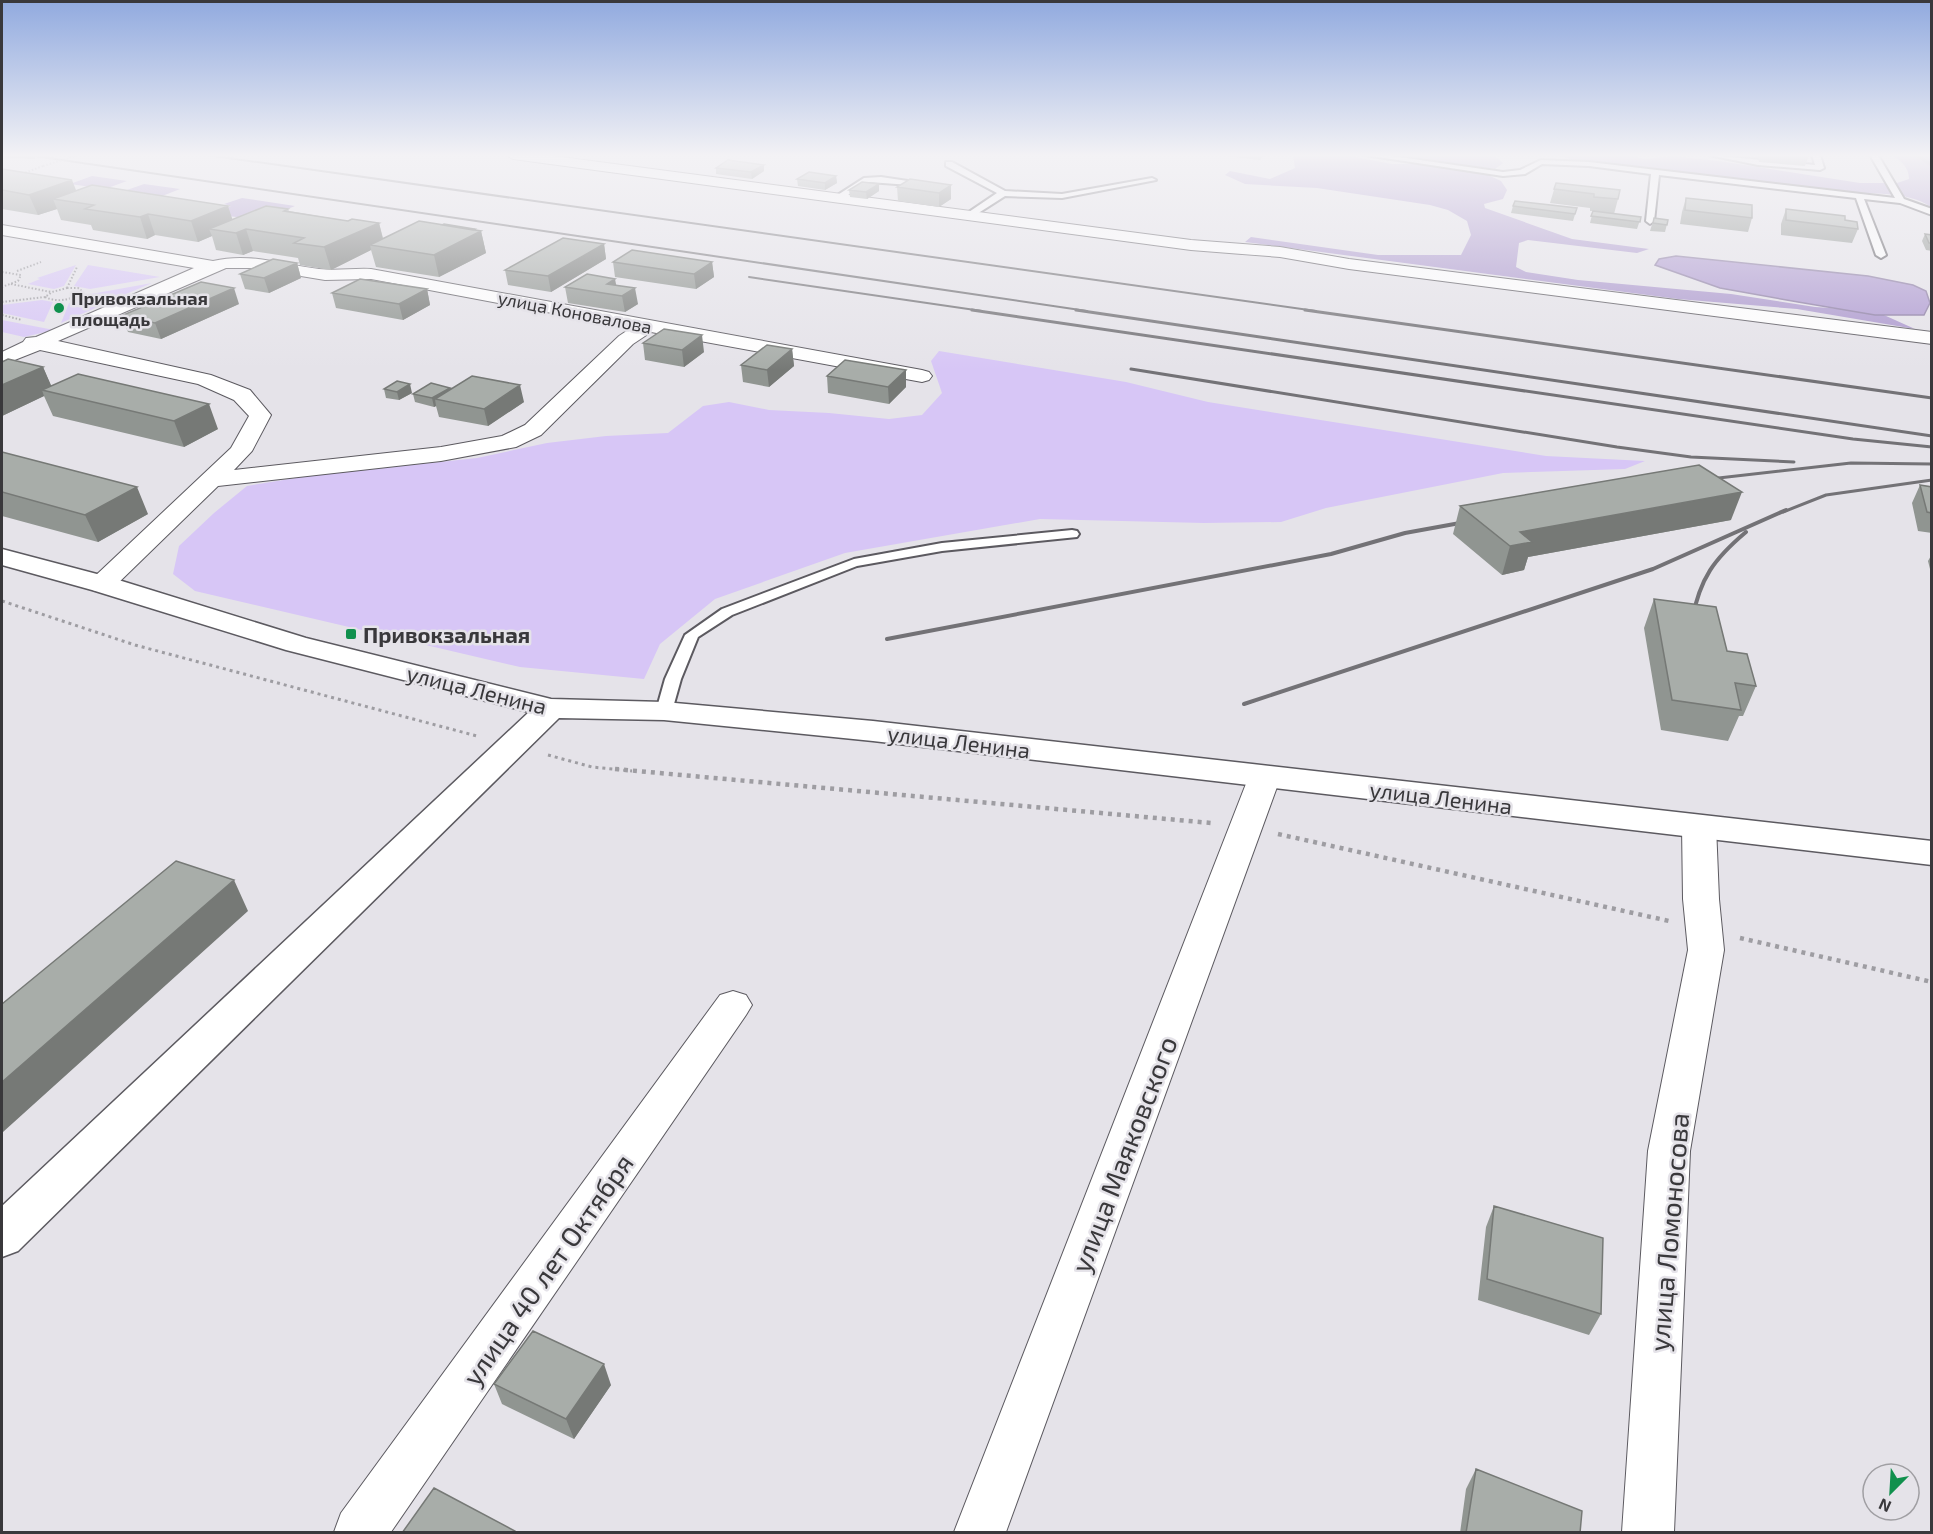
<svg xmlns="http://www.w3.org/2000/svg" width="1933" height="1534" font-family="'Exo 2',sans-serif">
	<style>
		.green { fill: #d7c6f6 }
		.forest { fill: #ab97cd }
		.water { fill: #af9bd1; stroke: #8c7da4; stroke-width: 1.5 }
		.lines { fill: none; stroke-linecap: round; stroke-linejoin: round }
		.stream { fill: #8c7da4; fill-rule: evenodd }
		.service-casing { stroke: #5c5a60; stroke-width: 4 }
		.minor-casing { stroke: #5c5a60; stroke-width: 2 }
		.tertiary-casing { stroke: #5c5a60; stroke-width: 3 }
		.path-far2 { stroke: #9e9da2; stroke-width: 2; stroke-dasharray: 1.5 2; stroke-linecap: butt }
		.path-far1 { stroke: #9e9da2; stroke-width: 3; stroke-dasharray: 3 4; stroke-linecap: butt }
		.path { stroke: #9e9da2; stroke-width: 4.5; stroke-dasharray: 4 5; stroke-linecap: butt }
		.service { fill: #fff; fill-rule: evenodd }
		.minor { fill: #fff; fill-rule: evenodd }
		.tertiary { fill: #fff; fill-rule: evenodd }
		.rail-far2 { stroke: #737276; stroke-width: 2 }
		.rail-far1 { stroke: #737276; stroke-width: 3 }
		.rail { stroke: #737276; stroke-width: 4 }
		.path-bridge { stroke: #9e9da2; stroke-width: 2; stroke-dasharray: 1.5 2; stroke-linecap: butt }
		.wall { fill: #909591 }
		.shaded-wall { fill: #767976 }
		.building { fill: #a8ada9; stroke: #767976; stroke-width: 1.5 }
		.poi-dot { fill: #10904d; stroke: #e5e3e9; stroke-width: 2 }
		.labels { text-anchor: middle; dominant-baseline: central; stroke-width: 5; stroke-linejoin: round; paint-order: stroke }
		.far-poi-label { font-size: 18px; font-weight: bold; fill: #39383b; stroke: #e5e3e9; text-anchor: start }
		.far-street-label { font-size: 18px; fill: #39383b; stroke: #e5e3e9 }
		.poi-label { font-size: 22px; font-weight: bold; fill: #39383b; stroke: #e5e3e9; text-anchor: start }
		.street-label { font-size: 22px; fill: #39383b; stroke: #e5e3e9 }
		.near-street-label { font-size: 27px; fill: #39383b; stroke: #e5e3e9 }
	</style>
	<rect width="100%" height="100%" fill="#e5e3e9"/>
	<path class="green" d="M 76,265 L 64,286 L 54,289 L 28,284 L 40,279 L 37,278 Z
		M 88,265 L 160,277 L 90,289 L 74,286 Z
		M 152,283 L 112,300 L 90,297 L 91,294 Z
		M 42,300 L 53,302 L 44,322 L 2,313 L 2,305 Z
		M 79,302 L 100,306 L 61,323 L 69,303 Z
		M 2,320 L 54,330 L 24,337 L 2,332 Z
		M 939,351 L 1126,382 L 1208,402 L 1434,438 L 1546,456 L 1645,461 L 1625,469 L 1503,473 L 1326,508 L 1281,522 L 1204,523 L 1040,519 L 845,553 L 715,599 L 660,644 L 644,679 L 520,667 L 195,591 L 173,574 L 179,546 L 214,513 L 247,486 L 302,477 L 477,458 L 547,443 L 606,436 L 668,433 L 703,406 L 729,402 L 769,410 L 829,413 L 889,419 L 922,415 L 942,393 L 931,361 Z"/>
	<path class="forest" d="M 1293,155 L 1345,155 L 1392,164 L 1419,164 L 1488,175 L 1501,181 L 1507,190 L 1503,199 L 1484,204 L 1485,208 L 1572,239 L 1649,249 L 1637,253 L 1528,240 L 1519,243 L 1516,267 L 1526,272 L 1578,280 L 1731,294 L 1815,307 L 1875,311 L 1915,329 L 1797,309 L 1678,299 L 1245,242 L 1251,237 L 1378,255 L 1461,255 L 1471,235 L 1467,221 L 1448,210 L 1430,205 L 1317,188 L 1245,184 L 1225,175 L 1230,171 L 1270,179 L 1295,168 Z
		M 1380,155 L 1494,155 L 1503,163 L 1495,169 Z
		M 1558,155 L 1629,155 L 1645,159 L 1673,156 L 1719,161 L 1860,183 L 1897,183 L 1909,179 C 1909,167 1901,161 1892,155 L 1931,155 L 1931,207 C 1906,190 1871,195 1842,192 C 1752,180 1662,169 1572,160 Z
		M 92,176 L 127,181 L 105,189 L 70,184 Z
		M 144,184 L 180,189 L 147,202 L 110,196 Z
		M 242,198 L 295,206 L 260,220 L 212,214 L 231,206 L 224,204 Z"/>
	<path class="water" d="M 1676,256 L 1868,276 L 1913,285 L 1926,291 L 1930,303 L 1924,315 L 1875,315 L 1798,302 L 1720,288 L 1655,265 L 1659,259 Z"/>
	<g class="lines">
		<path class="stream" d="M 1914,155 L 1919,155 L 1932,163 L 1932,167 Z"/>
		<defs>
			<path id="service" d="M 1365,155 L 1385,155 L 1503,172 L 1520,170 L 1541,160 L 1589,162 L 1895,198 L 1870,155 L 1878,155 L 1904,199 L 1932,209 L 1932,215 L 1900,203 L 1864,199 L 1886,255 L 1881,258 L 1876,255 L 1856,198 L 1659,175 L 1654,221 L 1650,224 L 1646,221 L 1651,174 L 1589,166 L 1542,164 L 1525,174 L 1503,176 Z
				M 1709,155 L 1815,165 L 1812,155 L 1820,155 L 1824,168 L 1820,170 L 1758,165 Z
				M 946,162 L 952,162 L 1005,191 L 1062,194 L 1152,178 L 1156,180 L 1062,198 L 1005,196 L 969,219 L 965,216 L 966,214 L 997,193 L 946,166 Z
				M 881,177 L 928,184 L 924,186 L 869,182 L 840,200 L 833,198 L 864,178 Z
				M 1072,530 L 1077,531 L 1079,534 L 1077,537 L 942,551 L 857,566 L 732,615 L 698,637 L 681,679 L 672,711 L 664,716 L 656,711 L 665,679 L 685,635 L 722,609 L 854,559 L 942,543 Z"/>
			<path id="minor" d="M 506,155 L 546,155 L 1191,240 L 1280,247 L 1349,259 L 1932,332 L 1932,344 L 1349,269 L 1280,257 L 1191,250 L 513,159 Z
				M 2,225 L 213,261 C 250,252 283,265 319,269 C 337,271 354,268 371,269 L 922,370 L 929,372 L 932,376 L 929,380 L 922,382 L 651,332 L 633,344 L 541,435 L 516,447 L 441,461 L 218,486 L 111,590 L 102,592 L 93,590 L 89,584 L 93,578 L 231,448 L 249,416 L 234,400 L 198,384 L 40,350 L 2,365 L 2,352 L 23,342 L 26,338 L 36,337 L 194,268 L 2,235 ZM 226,268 L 253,268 L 325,280 L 371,279 L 631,328 L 619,336 L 525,425 L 502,436 L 441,447 L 234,470 L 252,451 L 271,415 L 250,390 L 211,375 L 58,341 Z
				M 1265,766 L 1276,769 L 1281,776 L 1006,1532 L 954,1532 L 1249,776 L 1254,769 Z
				M 1699,815 L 1711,818 L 1716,826 L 1719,899 L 1724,950 L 1690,1151 L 1674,1532 L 1622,1532 L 1648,1151 L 1688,950 L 1683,899 L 1682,826 L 1687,818 Z
				M 733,991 L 746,995 L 752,1005 L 746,1015 L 391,1532 L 334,1532 L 341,1513 L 720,995 Z"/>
			<path id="tertiary" d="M 2,549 L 112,578 L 306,638 L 551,699 L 664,702 L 873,721 L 1932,841 L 1932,865 L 873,741 L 664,720 L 559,718 L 18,1251 L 2,1257 L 2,1206 L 529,712 L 286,650 L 92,590 L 2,565 Z"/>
		</defs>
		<use href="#service" class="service-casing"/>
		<use href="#minor" class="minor-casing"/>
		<use href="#tertiary" class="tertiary-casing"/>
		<path class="path-far2" d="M 22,174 L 43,166
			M 17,271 L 41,262
			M 2,272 L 21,275 L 18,281 L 2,287
			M 11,284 L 51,292
			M 67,288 L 78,288 L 83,292 C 71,300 58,303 45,297 L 52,292 Z
			M 67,288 L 77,267
			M 2,302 L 45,297
			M 2,315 L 22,320"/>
		<path class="path-far1" d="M 2,601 L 135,645 L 477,736
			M 548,755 L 592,767 L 632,771"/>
		<path class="path" d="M 615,769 L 1211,823
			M 1278,834 L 1669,921
			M 1740,938 L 1932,982"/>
		<use href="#service" class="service"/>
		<use href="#minor" class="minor"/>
		<use href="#tertiary" class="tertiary"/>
		<path class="rail-far2" d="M 28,155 L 1087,311
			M 207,155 L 1316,311
			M 2,156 L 34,158
			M 749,277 L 982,311"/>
		<path class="rail-far1" d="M 972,310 L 1853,439 L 1932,447
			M 1076,310 L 1932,436
			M 1305,310 L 1932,398
			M 1131,369 L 1617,447 L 1691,457 L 1794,462
			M 1701,480 L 1851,463 L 1932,464
			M 1783,512 L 1826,495 L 1932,480"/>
		<path class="rail" d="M 1692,620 C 1700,578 1714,559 1746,532
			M 887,639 L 1331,554 L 1405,533 L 1471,521
			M 1244,704 L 1653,569 L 1786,510"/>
		<path class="path-bridge" d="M 43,166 L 78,155"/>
	</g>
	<path class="wall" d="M 1217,155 L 1264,155 L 1260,160 Z
		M 1758,155 L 1809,155 L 1805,166 L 1759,162 Z
		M 764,165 L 764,171 L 752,179 L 716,174 L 716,168 Z
		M 2,169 L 76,191 L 233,219 L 288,209 L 289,211 L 348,221 L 379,223 L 383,238 L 475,229 L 475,230 L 481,231 L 486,253 L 439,277 L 376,267 L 371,250 L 331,270 L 300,265 L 298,258 L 253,251 L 243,255 L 216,250 L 212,236 L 198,242 L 155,235 L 147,239 L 93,230 L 91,225 L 61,220 L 57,209 L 38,215 L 2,209 Z
		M 836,176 L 837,183 L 825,190 L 798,186 L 797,179 Z
		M 1556,183 L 1618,199 L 1614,214 L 1641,217 L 1637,229 L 1590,223 L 1593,211 L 1590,211 L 1590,208 L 1550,203 Z
		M 951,185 L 951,199 L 939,207 L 898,201 L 897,187 Z
		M 849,190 L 879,191 L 867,199 L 850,197 Z
		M 1686,198 L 1752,218 L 1748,232 L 1680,224 L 1682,212 Z
		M 1513,206 L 1577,208 L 1573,221 L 1511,213 Z
		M 1786,209 L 1845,220 L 1858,229 L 1852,243 L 1781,235 L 1781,224 Z
		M 1654,218 L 1668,220 L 1665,232 L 1650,231 Z
		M 1925,234 L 1932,235 L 1932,251 L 1926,250 L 1922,241 Z
		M 604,244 L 606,259 L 551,292 L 508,285 L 505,270 Z
		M 613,262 L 712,262 L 714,277 L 696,289 L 615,277 Z
		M 297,263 L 301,278 L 269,293 L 245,289 L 240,274 Z
		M 616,285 L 638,304 L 625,312 L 568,303 L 565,287 Z
		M 427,289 L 430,305 L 403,320 L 336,308 L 332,293 Z
		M 239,304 L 161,339 L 128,332 L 121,316 Z
		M 643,343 L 704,352 L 684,367 L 645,360 Z
		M 792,349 L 794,366 L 769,387 L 743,382 L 741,365 Z
		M 2,362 L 43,367 L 51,386 L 218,429 L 184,447 L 53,416 L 44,396 L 2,416 Z
		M 906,370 L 906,387 L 889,404 L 828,393 L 827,376 Z
		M 450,388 L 451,389 L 524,402 L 488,426 L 439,417 L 436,406 L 434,407 L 415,402 L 413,394 Z
		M 384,389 L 412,393 L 399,400 L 386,398 Z
		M 2,452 L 148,514 L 98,542 L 2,516 Z
		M 1920,485 L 1932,487 L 1932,533 L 1918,531 L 1912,503 Z
		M 1460,506 L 1731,520 L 1528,557 L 1524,570 L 1502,575 L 1453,534 Z
		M 1932,554 L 1932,577 L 1928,561 Z
		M 1654,599 L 1727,651 L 1756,686 L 1743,716 L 1739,716 L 1728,741 L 1661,730 L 1644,628 Z
		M 1494,1206 L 1601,1314 L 1589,1335 L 1478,1300 L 1486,1227 Z
		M 494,1384 L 611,1385 L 574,1439 L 502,1404 Z
		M 1476,1469 L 1580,1533 L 1460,1533 L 1466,1489 Z"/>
	<path class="shaded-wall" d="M 764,165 L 764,171 L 752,179 L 751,172 Z
		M 836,176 L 837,183 L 825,190 L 825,183 Z
		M 72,180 L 80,200 L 53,199 L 57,209 L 38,215 L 29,195 Z
		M 879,184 L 879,191 L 867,199 L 866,192 Z
		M 951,185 L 951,199 L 939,207 L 939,193 Z
		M 228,206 L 235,227 L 209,229 L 212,236 L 198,242 L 191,221 Z
		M 148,214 L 155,235 L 147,239 L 140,217 Z
		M 379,223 L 384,244 L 370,245 L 371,250 L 331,270 L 324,247 Z
		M 246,229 L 253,251 L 243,255 L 236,233 Z
		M 475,229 L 476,234 L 481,231 L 486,253 L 439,277 L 434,255 Z
		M 604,244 L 606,259 L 551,292 L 548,276 Z
		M 712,262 L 714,277 L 696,289 L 694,274 Z
		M 297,263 L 301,278 L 269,293 L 264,278 Z
		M 615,279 L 618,294 L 607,284 Z
		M 234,288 L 239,304 L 161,339 L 155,323 Z
		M 635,288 L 638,304 L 625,312 L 622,296 Z
		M 427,289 L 430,305 L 403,320 L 399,304 Z
		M 702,335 L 704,352 L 684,367 L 682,350 Z
		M 792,349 L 794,366 L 769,387 L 767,370 Z
		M 43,367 L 54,392 L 42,390 L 44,396 L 2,416 L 2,385 Z
		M 906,370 L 906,387 L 889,404 L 888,387 Z
		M 410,384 L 412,393 L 399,400 L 397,392 Z
		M 520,385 L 524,402 L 488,426 L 484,409 Z
		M 450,388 L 452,396 L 435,399 L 436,406 L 434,407 L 432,398 Z
		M 209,404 L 218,429 L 184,447 L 174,421 Z
		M 137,487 L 148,514 L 98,542 L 85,515 Z
		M 1742,492 L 1731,520 L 1528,557 L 1524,570 L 1502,575 L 1510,546 L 1520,532 Z
		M 234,880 L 248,911 L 3,1132 L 2,1129 L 2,1082 Z
		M 604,1364 L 611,1385 L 574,1439 L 566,1419 Z"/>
	<path class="building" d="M 728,160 L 764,165 L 751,172 L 716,168 Z
		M 2,169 L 72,180 L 29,195 L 2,190 Z
		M 809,172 L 836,176 L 825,183 L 797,179 Z
		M 910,179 L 951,185 L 939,193 L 897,187 Z
		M 862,182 L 879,184 L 866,192 L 849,190 Z
		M 1556,183 L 1620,190 L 1618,199 L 1594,197 L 1594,194 L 1554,189 Z
		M 92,185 L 228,206 L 191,221 L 148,214 L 140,217 L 85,209 L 94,205 L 53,199 Z
		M 1686,198 L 1752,205 L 1752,218 L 1685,210 Z
		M 1515,201 L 1577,208 L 1575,214 L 1513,206 Z
		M 266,206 L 288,209 L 284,211 L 348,221 L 352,219 L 379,223 L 324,247 L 294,243 L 304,238 L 246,229 L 236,233 L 209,229 Z
		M 1786,209 L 1845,216 L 1845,220 L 1857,222 L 1858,229 L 1786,220 Z
		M 1593,211 L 1641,217 L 1640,222 L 1591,216 Z
		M 1654,218 L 1668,220 L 1667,225 L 1653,223 Z
		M 419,221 L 481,231 L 434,255 L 370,245 Z
		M 444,224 L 475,229 L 473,230 L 442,225 Z
		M 1925,234 L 1932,235 L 1932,243 L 1929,243 Z
		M 563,238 L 604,244 L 548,276 L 505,270 Z
		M 632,250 L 712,262 L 694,274 L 613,262 Z
		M 273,259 L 297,263 L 264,278 L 240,274 Z
		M 587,274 L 615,279 L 607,284 L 635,288 L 622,296 L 565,287 Z
		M 360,279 L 427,289 L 399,304 L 332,293 Z
		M 201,282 L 234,288 L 155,323 L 121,316 Z
		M 664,329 L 702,335 L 682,350 L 643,343 Z
		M 767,345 L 792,349 L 767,370 L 741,365 Z
		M 8,359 L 43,367 L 2,385 L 2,362 Z
		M 845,360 L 906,370 L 888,387 L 827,376 Z
		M 78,374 L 209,404 L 174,421 L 42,390 Z
		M 472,376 L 520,385 L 484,409 L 435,399 Z
		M 397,381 L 410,384 L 397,392 L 384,389 Z
		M 431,383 L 450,388 L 432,398 L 413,394 Z
		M 2,452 L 137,487 L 85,515 L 2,492 Z
		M 1699,465 L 1742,492 L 1520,532 L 1532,542 L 1510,546 L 1460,506 Z
		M 1920,485 L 1932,487 L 1932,513 L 1927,512 Z
		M 1654,599 L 1716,607 L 1727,651 L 1747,654 L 1756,686 L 1735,683 L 1741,710 L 1672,700 Z
		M 176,861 L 234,880 L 2,1082 L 2,1004 Z
		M 1494,1206 L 1603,1238 L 1601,1314 L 1487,1279 Z
		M 533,1331 L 604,1364 L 566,1419 L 494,1384 Z
		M 1476,1469 L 1582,1511 L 1580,1533 L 1466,1533 Z
		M 434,1488 L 515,1531 L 514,1533 L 402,1533 Z"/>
	<linearGradient id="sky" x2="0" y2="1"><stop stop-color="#91aadf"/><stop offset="0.42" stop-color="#f3f2f5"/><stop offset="1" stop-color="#f3f2f5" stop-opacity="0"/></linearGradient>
	<rect width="1933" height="370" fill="url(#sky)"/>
	<g class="poi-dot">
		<circle cx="59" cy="308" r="6"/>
		<rect x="345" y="628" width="12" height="12" rx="3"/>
	</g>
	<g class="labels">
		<g class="far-poi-label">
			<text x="71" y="298">Привокзальная<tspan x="71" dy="21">площадь</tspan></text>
		</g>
		<g class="far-street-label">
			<text transform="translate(575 312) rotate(11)">улица Коновалова</text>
		</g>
		<g class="poi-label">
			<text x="363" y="634">Привокзальная</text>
		</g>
		<g class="street-label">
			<text transform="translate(477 689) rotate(14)">улица Ленина</text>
			<text transform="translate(959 741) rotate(7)">улица Ленина</text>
			<text transform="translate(1441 797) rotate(7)">улица Ленина</text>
		</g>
		<g class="near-street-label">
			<text transform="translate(1123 1154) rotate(-69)">улица Маяковского</text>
			<text transform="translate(1668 1232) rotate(-85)">улица Ломоносова</text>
			<text transform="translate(547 1269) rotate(-55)">улица 40 лет Октября</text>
		</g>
	</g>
	<rect width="1933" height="1534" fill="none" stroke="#39383b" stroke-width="6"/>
	<g transform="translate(1891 1492) rotate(204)"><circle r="28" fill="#e5e3e9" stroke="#a09fa3" stroke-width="1.5"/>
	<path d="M0-4.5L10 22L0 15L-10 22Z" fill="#10904d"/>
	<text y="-9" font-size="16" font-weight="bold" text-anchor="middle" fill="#39383b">N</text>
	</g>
</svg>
